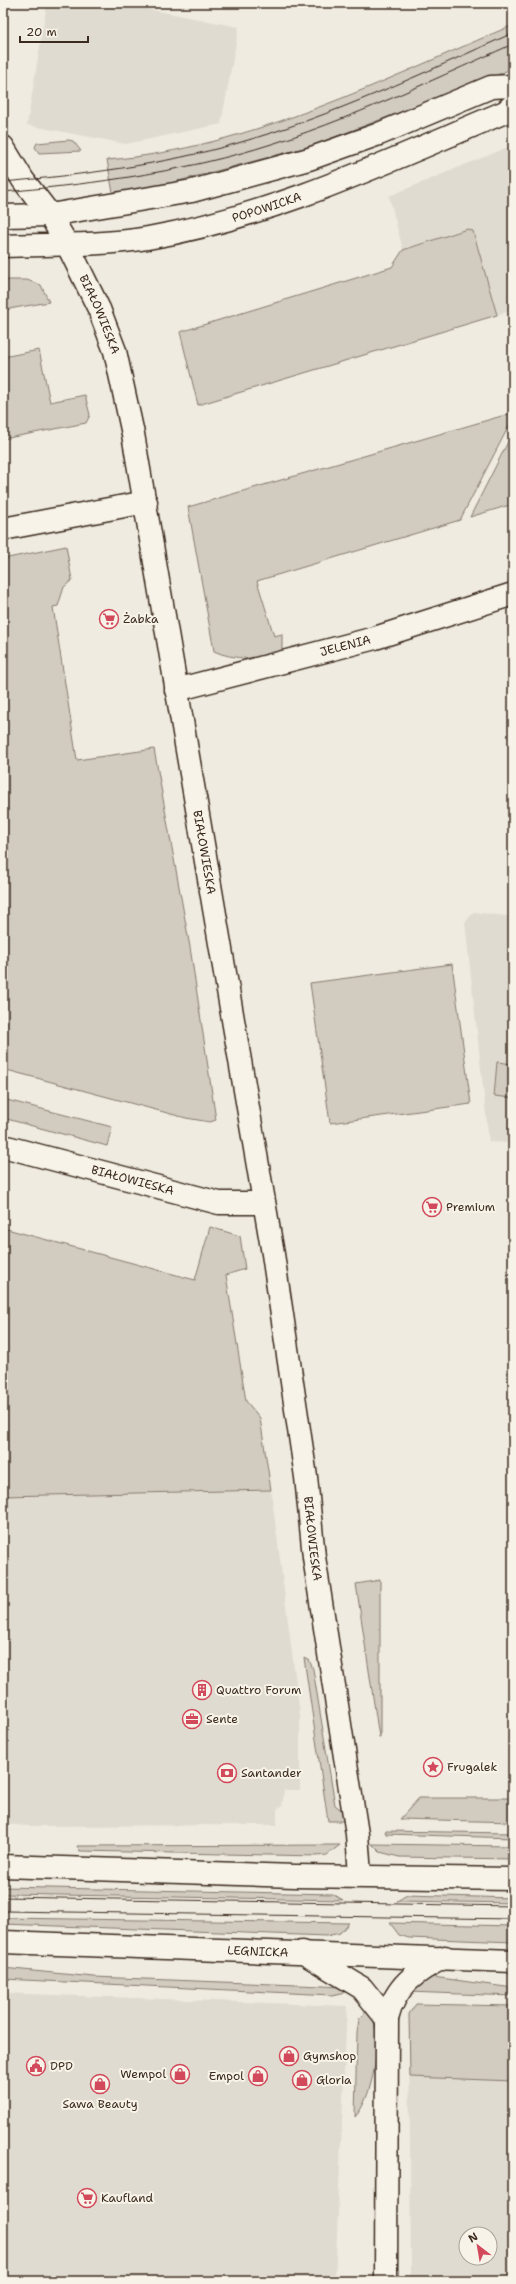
<svg xmlns="http://www.w3.org/2000/svg" width="516" height="2284" font-family="'Shantell Sans',sans-serif">
	<style>
		.built { fill: #e0dbd0; fill-rule: evenodd }
		.green { fill: #d1cbc0; stroke: #867a6f }
		.lines { fill: none; stroke-linecap: round; stroke-linejoin: round }
		.minor-casing { stroke: #3b2a1e; stroke-width: 25 }
		.tertiary-casing { stroke: #3b2a1e; stroke-width: 25 }
		.secondary-casing { stroke: #3b2a1e; stroke-width: 25 }
		.minor { stroke: #f7f3e8; stroke-width: 22 }
		.tertiary { stroke: #f7f3e8; stroke-width: 22 }
		.secondary { stroke: #f7f3e8; stroke-width: 22 }
		.tram { stroke: #3b2a1e; stroke-width: 1 }
		.labels { text-anchor: middle; dominant-baseline: central; stroke-width: 4; stroke-linejoin: round; paint-order: stroke }
		.street-label { font-size: 12px; fill: #3b2a1e; stroke: #f7f3e8 }
		.poi-label { font-size: 12px; fill: #3b2a1e; stroke: #f7f3e8; text-anchor: start }
	</style>
	<rect width="100%" height="100%" fill="#efebe0"/>
	<filter id="ink" filterUnits="userSpaceOnUse"><feTurbulence type="fractalNoise" baseFrequency=".025" numOctaves="2"/><feDisplacementMap in="SourceGraphic" scale="8" xChannelSelector="R" yChannelSelector="G"/><feConvolveMatrix kernelMatrix="1 2 1 2 8 2 1 2 1" color-interpolation-filters="sRGB"/></filter>
	<g filter="url(#ink)">
		<path class="built" d="M 47,3 L 117,3 L 239,27 L 221,124 L 126,144 L 27,125 Z
			M 513,145 L 513,310 L 497,315 L 473,231 L 467,229 L 403,250 L 389,196 Z
			M 474,912 L 513,917 L 513,1143 L 489,1142 L 465,922 Z
			M 271,1490 L 300,1714 L 300,1790 L 284,1790 L 282,1806 L 277,1809 L 277,1825 L 27,1826 L 3,1824 L 3,1496 Z
			M 3,1993 L 347,2006 L 335,2281 L 3,2281 Z
			M 513,2006 L 513,2281 L 411,2281 L 409,2014 L 412,2007 ZM 466,2234 L 490,2234 L 490,2258 L 466,2258 Z"/>
		<path class="green" d="M 513,25 L 513,68 L 490,78 L 311,146 L 171,183 L 113,193 L 107,160 C 250,148 383,80 513,25 Z
			M 69,140 L 73,141 L 81,151 L 39,153 L 35,147 L 37,143 Z
			M 467,229 L 473,231 L 497,315 L 198,405 L 180,332 L 392,267 L 403,250 Z
			M 3,280 L 27,280 L 41,285 L 49,302 L 3,310 Z
			M 39,350 L 50,402 L 85,395 L 90,415 L 86,423 L 3,439 L 3,357 Z
			M 512,413 L 513,418 L 460,520 L 257,581 L 274,636 L 282,634 L 282,655 C 263,660 232,660 214,651 L 188,507 Z
			M 513,432 L 513,504 L 470,517 Z
			M 66,546 L 72,580 L 64,587 L 58,606 L 53,607 L 77,760 L 154,749 L 190,947 L 216,1120 L 210,1122 L 186,1118 L 3,1069 L 3,559 Z
			M 452,964 L 471,1104 L 330,1123 L 310,983 Z
			M 497,1062 L 513,1064 L 513,1098 L 494,1096 Z
			M 3,1099 L 112,1127 L 107,1146 L 3,1118 Z
			M 210,1227 L 240,1236 L 245,1269 L 226,1275 L 246,1401 L 260,1418 L 271,1490 L 3,1496 L 3,1228 L 195,1280 Z
			M 380,1580 L 380,1737 L 379,1737 L 356,1584 Z
			M 304,1658 L 309,1660 L 313,1669 L 335,1805 L 343,1811 L 345,1821 L 328,1821 Z
			M 419,1798 L 513,1798 L 513,1822 L 400,1819 Z
			M 385,1831 L 513,1833 L 513,1838 L 386,1834 Z
			M 372,1844 L 513,1846 L 513,1859 L 399,1857 L 380,1852 Z
			M 340,1845 L 327,1855 L 317,1856 L 80,1851 L 77,1846 Z
			M 3,1887 L 333,1894 L 343,1900 L 3,1894 Z
			M 407,1895 L 513,1898 L 513,1903 L 397,1901 Z
			M 3,1918 L 349,1923 L 340,1933 L 326,1936 L 3,1924 Z
			M 390,1923 L 513,1926 L 513,1942 L 409,1938 L 399,1935 Z
			M 3,1968 L 94,1977 L 323,1986 L 339,1987 L 349,1991 L 332,1995 L 3,1979 Z
			M 433,1977 L 513,1988 L 513,1996 L 408,1992 L 427,1978 Z
			M 416,2004 L 513,2006 L 513,2081 L 410,2077 L 409,2014 Z
			M 366,2012 L 370,2013 C 384,2036 373,2098 355,2117 L 357,2033 L 359,2019 Z"/>
		<g class="lines">
			<defs>
				<g id="minor">
					<path id="s1" d="M 3,147 L 23,180 L 50,215 L 68,246 L 99,309 L 115,351 L 133,434 L 273,1254 L 306,1477 L 314,1557 L 357,1834 L 360,1875"/>
					<path d="M 3,529 L 146,502"/>
					<path id="s2" d="M 176,690 L 375,638 L 513,594"/>
					<path id="s3" d="M 3,1146 L 219,1203 L 263,1203"/>
					<path d="M 302,1952 L 362,1988 L 387,2019"/>
					<path d="M 386,2281 L 387,2019 C 395,1986 416,1971 445,1957"/>
				</g>
				<g id="tertiary">
					<path d="M 3,216 L 50,215 L 192,191 L 309,159 L 379,134 L 491,87 L 513,86"/>
					<path id="s4" d="M 3,246 C 52,244 100,246 148,238 C 274,216 388,161 505,112 L 513,105"/>
				</g>
				<g id="secondary">
					<path d="M 3,1866 L 295,1876 L 513,1879"/>
					<path id="s5" d="M 3,1942 L 513,1961"/>
				</g>
			</defs>
			<use href="#minor" class="minor-casing"/>
			<use href="#tertiary" class="tertiary-casing"/>
			<use href="#secondary" class="secondary-casing"/>
			<use href="#minor" class="minor"/>
			<use href="#tertiary" class="tertiary"/>
			<use href="#secondary" class="secondary"/>
			<path class="tram" d="M 3,182 C 82,175 162,165 238,143 C 333,116 423,73 513,33
				M 3,192 C 82,185 161,175 238,154 C 333,128 423,84 513,44
				M 3,1897 L 513,1906
				M 3,1911 L 513,1919"/>
		</g>
	</g>
	<defs>
		<symbol id="supermarket-ring" viewBox="-11 -11 22 22"><circle r="9.5" fill="#f7f3e8" stroke="#d1495b" stroke-width="1.5"/><path d="M-6-5.5h2.5l.6 2H6L4.5 2H-2.5L-4.4-4H-6ZM-1.5 3.2a1.3 1.3 0 1 0 .1 0ZM3 3.2a1.3 1.3 0 1 0 .1 0Z" fill="#d1495b"/></symbol>
		<symbol id="building-ring" viewBox="-11 -11 22 22"><circle r="9.5" fill="#f7f3e8" stroke="#d1495b" stroke-width="1.5"/><path d="M-4-6H4V6H1V3H-1V6H-4ZM-2.5-4.3h1.7v1.8h-1.7ZM.8-4.3h1.7v1.8H.8ZM-2.5-1h1.7V.8h-1.7ZM.8-1h1.7V.8H.8Z" fill="#d1495b"/></symbol>
		<symbol id="office-ring" viewBox="-11 -11 22 22"><circle r="9.5" fill="#f7f3e8" stroke="#d1495b" stroke-width="1.5"/><path d="M-6-3h4V-5.5h4V-3h4V5H-6ZM-1-4.5V-3h2v-1.5ZM-6 0V1H6V0Z" fill="#d1495b"/></symbol>
		<symbol id="sight-ring" viewBox="-11 -11 22 22"><circle r="9.5" fill="#f7f3e8" stroke="#d1495b" stroke-width="1.5"/><path d="M0-6L1.8-2.2L6-1.7L2.9 1.2L3.7 5.4L0 3.3L-3.7 5.4L-2.9 1.2L-6-1.7L-1.8-2.2Z" fill="#d1495b"/></symbol>
		<symbol id="bank-ring" viewBox="-11 -11 22 22"><circle r="9.5" fill="#f7f3e8" stroke="#d1495b" stroke-width="1.5"/><path d="M-6-4H6V4H-6ZM0-2.3a2.3 2.3 0 1 0 0 4.6a2.3 2.3 0 1 0 0-4.6Z" fill="#d1495b"/></symbol>
		<symbol id="shop-ring" viewBox="-11 -11 22 22"><circle r="9.5" fill="#f7f3e8" stroke="#d1495b" stroke-width="1.5"/><path d="M-5-2.5h2.3a2.7 3.5 0 0 1 5.4 0H5L5.5 6h-11ZM-1.5-2.5h3a1.5 2.3 0 0 0-3 0Z" fill="#d1495b"/></symbol>
		<symbol id="civic-ring" viewBox="-11 -11 22 22"><circle r="9.5" fill="#f7f3e8" stroke="#d1495b" stroke-width="1.5"/><path d="M-.6-6.5H3V-4.5H.6V-3L4-1V1h2V6H-6V1h2V-1L-.6-3ZM-1.2 2.5V6h2.4V2.5Z" fill="#d1495b"/></symbol>
	</defs>
	<g fill-rule="evenodd">
		<use href="#supermarket-ring" x="98" y="608" width="22" height="22"/>
		<use href="#supermarket-ring" x="421" y="1196" width="22" height="22"/>
		<use href="#building-ring" x="191" y="1679" width="22" height="22"/>
		<use href="#office-ring" x="181" y="1708" width="22" height="22"/>
		<use href="#sight-ring" x="422" y="1756" width="22" height="22"/>
		<use href="#bank-ring" x="216" y="1762" width="22" height="22"/>
		<use href="#shop-ring" x="278" y="2045" width="22" height="22"/>
		<use href="#civic-ring" x="25" y="2055" width="22" height="22"/>
		<use href="#shop-ring" x="169" y="2063" width="22" height="22"/>
		<use href="#shop-ring" x="247" y="2065" width="22" height="22"/>
		<use href="#shop-ring" x="291" y="2069" width="22" height="22"/>
		<use href="#shop-ring" x="89" y="2073" width="22" height="22"/>
		<use href="#supermarket-ring" x="76" y="2187" width="22" height="22"/>
	</g>
	<g class="labels">
		<g class="street-label">
			<text stroke="none"><textPath href="#s4" startOffset="268">POPOWICKA</textPath></text>
			<text stroke="none"><textPath href="#s1" startOffset="194">BIAŁOWIESKA</textPath></text>
			<text stroke="none"><textPath href="#s2" startOffset="175">JELENIA</textPath></text>
			<text stroke="none"><textPath href="#s1" startOffset="743">BIAŁOWIESKA</textPath></text>
			<text stroke="none"><textPath href="#s3" startOffset="134">BIAŁOWIESKA</textPath></text>
			<text stroke="none"><textPath href="#s1" startOffset="1438">BIAŁOWIESKA</textPath></text>
			<text stroke="none"><textPath href="#s5" startOffset="255">LEGNICKA</textPath></text>
		</g>
		<g class="poi-label">
			<text x="123" y="619">Żabka</text>
			<text x="446" y="1207">Premium</text>
			<text x="216" y="1690">Quattro Forum</text>
			<text x="206" y="1719">Sente</text>
			<text x="447" y="1767">Frugalek</text>
			<text x="241" y="1773">Santander</text>
			<text x="303" y="2056">Gymshop</text>
			<text x="50" y="2066">DPD</text>
			<text x="166" y="2074" text-anchor="end">Wempol</text>
			<text x="244" y="2076" text-anchor="end">Empol</text>
			<text x="316" y="2080">Gloria</text>
			<text x="100" y="2104" text-anchor="middle">Sawa Beauty</text>
			<text x="101" y="2198">Kaufland</text>
		</g>
	</g>
	<rect width="516" height="2284" fill="none" stroke="#f7f3e8" stroke-width="16"/>
	<rect x="8" y="8" width="500" height="2268" fill="none" stroke="#3b2a1e" stroke-width="1.5" filter="url(#ink)"/>
	<g transform="translate(478 2246) rotate(329)"><circle r="19" fill="#f7f3e8" stroke="#aca397"/>
	<path d="M0-3L7 15L0 10L-7 15Z" fill="#d1495b"/>
	<text y="-6" font-size="11" font-weight="bold" text-anchor="middle" fill="#3b2a1e">N</text>
	</g>
	<path d="M20 36v6h68v-6" fill="none" stroke="#3b2a1e" stroke-width="2"/>
	<text x="26" y="36" font-size="12" fill="#3b2a1e" stroke="#f7f3e8" stroke-width="3" paint-order="stroke">20 m</text>
</svg>
